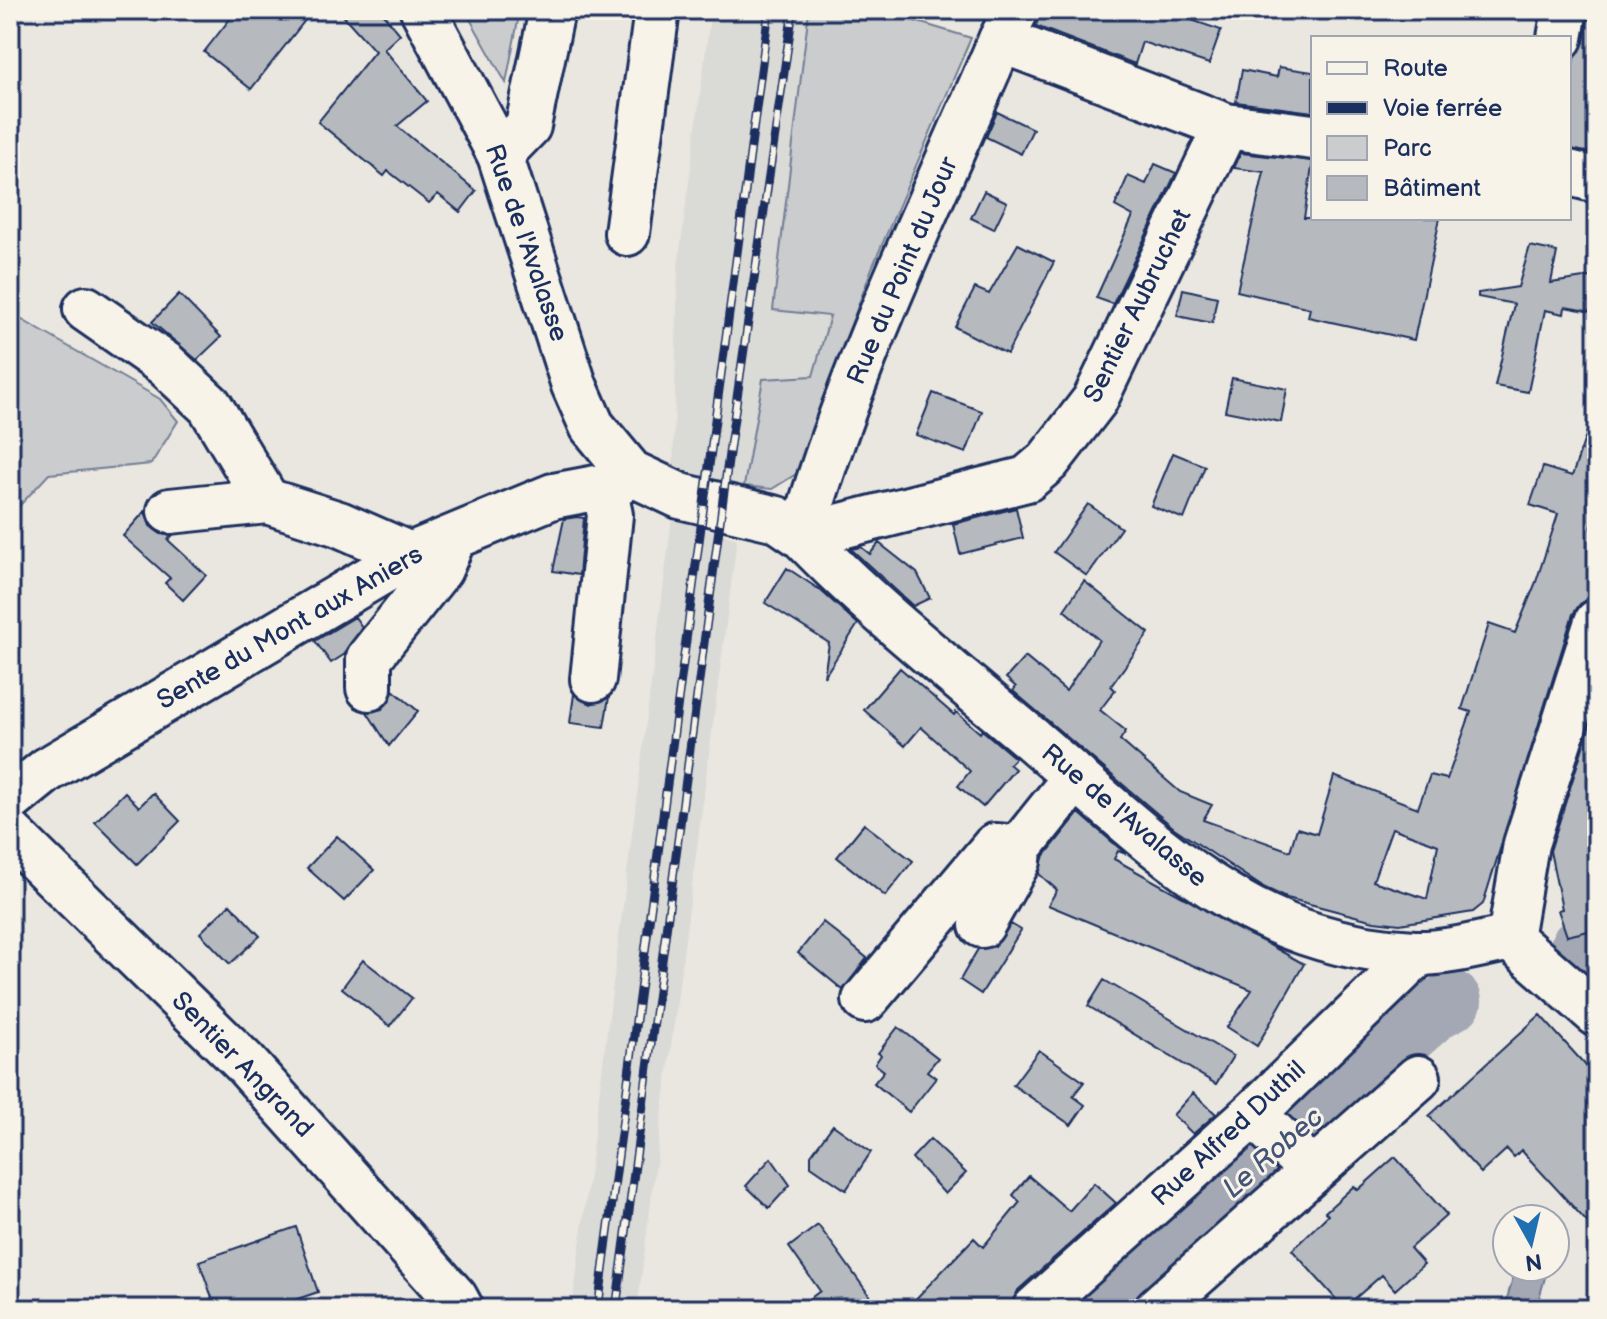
<svg xmlns="http://www.w3.org/2000/svg" width="1607" height="1319" font-family="'Balsamiq Sans',sans-serif">
	<style>
		.built { fill: #dadad6 }
		.green { fill: #cbcccd; stroke: #737e96; stroke-width: 2 }
		.water { fill: #a3a8b4; stroke: #6d7892; stroke-width: 2 }
		.lines { fill: none; stroke-linecap: round; stroke-linejoin: round }
		.river { stroke: #a3a8b4; stroke-width: 60 }
		.building { fill: #b6babf; stroke: #1b2f5e; stroke-width: 2; fill-rule: evenodd }
		.minor-casing { stroke: #1b2f5e; stroke-width: 50 }
		.major-casing { stroke: #1b2f5e; stroke-width: 50 }
		.minor { stroke: #f7f3e8; stroke-width: 44 }
		.major { stroke: #f7f3e8; stroke-width: 44 }
		.rail-casing { stroke: #1b2f5e; stroke-width: 9 }
		.rail { stroke: #f7f3e8; stroke-width: 6; stroke-dasharray: 18; stroke-linecap: butt }
		.labels { text-anchor: middle; dominant-baseline: central; stroke-width: 6; stroke-linejoin: round; paint-order: stroke }
		.street-label { font-size: 26px; fill: #1b2f5e; stroke: #f7f3e8 }
		.water-label { font-size: 28px; font-style: italic; fill: #445378; stroke: #f7f3e8 }
	</style>
	<rect width="100%" height="100%" fill="#eae7e0"/>
	<filter id="ink" filterUnits="userSpaceOnUse"><feTurbulence type="fractalNoise" baseFrequency=".0125" numOctaves="2"/><feDisplacementMap in="SourceGraphic" scale="16" xChannelSelector="R" yChannelSelector="G"/><feConvolveMatrix kernelMatrix="1 2 1 2 8 2 1 2 1" color-interpolation-filters="sRGB"/></filter>
	<g filter="url(#ink)">
		<path class="built" d="M 711,10 L 809,10 L 773,310 L 830,315 L 813,376 L 763,379 L 744,486 L 673,474 L 678,267 Z
			M 672,518 L 737,539 L 637,1309 L 572,1309 Z"/>
		<path class="green" d="M 465,10 L 520,10 L 506,83 Z
			M 809,10 L 878,10 L 971,38 L 872,268 L 796,474 L 772,489 L 744,486 L 763,379 L 813,376 L 830,316 L 773,310 Z
			M 10,313 L 160,399 L 178,421 L 151,464 L 49,474 L 10,516 Z"/>
		<path class="water" d="M 1516,1267 L 1548,1267 L 1536,1309 L 1504,1309 Z"/>
		<g class="lines">
			<path class="river" d="M 1580,947 L 1597,943
				M 1096,1309 L 1435,1010 L 1452,1001"/>
		</g>
		<path class="building" d="M 237,10 L 313,10 L 251,89 L 204,52 Z
			M 338,10 L 380,10 L 400,34 L 384,49 L 427,101 L 397,126 L 476,191 L 460,212 L 438,194 L 429,203 L 388,171 L 384,176 L 318,122 L 375,51 Z
			M 1041,10 L 1162,10 L 1221,30 L 1209,64 L 1142,42 L 1135,64 L 1036,26 Z
			M 1589,10 L 1597,10 L 1597,154 L 1569,149 L 1569,91 L 1574,58 L 1584,43 Z
			M 1279,67 L 1313,72 L 1313,112 L 1236,102 L 1242,70 L 1277,77 Z
			M 997,112 L 1033,129 L 1021,154 L 986,137 Z
			M 1241,153 L 1313,161 L 1304,218 L 1440,218 L 1414,340 L 1308,317 L 1310,308 L 1237,291 L 1264,172 L 1234,168 Z
			M 1155,164 L 1176,173 L 1113,304 L 1096,298 L 1133,216 L 1115,206 L 1128,176 L 1146,184 Z
			M 984,191 L 1007,202 L 994,229 L 971,218 Z
			M 1018,244 L 1054,262 L 1007,354 L 955,327 L 975,288 L 989,294 Z
			M 1530,246 L 1557,252 L 1551,283 L 1597,276 L 1597,313 L 1565,307 L 1564,314 L 1545,310 L 1528,392 L 1495,386 L 1514,304 L 1478,297 L 1478,293 L 1518,287 Z
			M 1183,289 L 1217,297 L 1212,323 L 1177,316 Z
			M 179,294 L 221,337 L 197,360 L 152,322 Z
			M 1232,378 L 1287,389 L 1281,422 L 1225,411 Z
			M 933,393 L 982,411 L 966,453 L 916,435 Z
			M 1593,415 L 1597,415 L 1597,508 L 1591,529 L 1597,531 L 1597,576 L 1590,598 L 1580,604 L 1573,614 L 1483,904 L 1473,912 L 1400,924 L 1374,921 L 1287,898 L 1261,886 L 1174,828 L 1013,691 L 1016,687 L 1006,678 L 1025,657 L 1066,691 L 1099,640 L 1064,610 L 1084,581 L 1149,633 L 1111,686 L 1115,690 L 1100,710 L 1126,731 L 1120,740 L 1180,792 L 1212,805 L 1203,820 L 1290,851 L 1297,828 L 1317,834 L 1334,776 L 1418,808 L 1430,775 L 1447,779 L 1471,712 L 1462,709 L 1489,624 L 1515,633 L 1536,582 L 1558,514 L 1530,505 L 1543,467 L 1572,476 ZM 1392,828 L 1438,845 L 1427,899 L 1373,881 Z
			M 1173,453 L 1205,466 L 1184,519 L 1151,506 Z
			M 1088,504 L 1121,528 L 1087,576 L 1054,552 Z
			M 1016,508 L 1023,538 L 960,554 L 953,524 Z
			M 145,511 L 150,526 L 161,534 L 172,536 L 168,540 L 206,575 L 183,600 L 165,583 L 170,578 L 123,536 Z
			M 577,517 L 584,518 L 579,575 L 553,571 L 564,519 Z
			M 879,543 L 917,573 L 930,598 L 913,606 L 851,549 L 861,547 L 870,554 Z
			M 787,568 L 820,590 L 858,624 L 824,677 L 829,643 L 765,603 Z
			M 355,617 L 362,627 L 345,654 L 331,663 L 315,641 Z
			M 900,668 L 954,715 L 956,712 L 980,733 L 982,730 L 1015,758 L 1009,764 L 1015,769 L 983,807 L 958,786 L 970,771 L 921,727 L 905,746 L 864,710 Z
			M 393,690 L 418,711 L 389,746 L 367,712 L 382,709 Z
			M 574,694 L 591,704 L 609,697 L 604,727 L 570,723 Z
			M 1596,706 L 1597,929 L 1567,936 L 1558,910 L 1562,909 L 1550,851 Z
			M 125,792 L 139,807 L 153,793 L 180,821 L 137,864 L 95,822 Z
			M 1079,813 L 1126,854 L 1118,851 L 1114,859 L 1304,964 L 1257,1046 L 1227,1027 L 1252,990 L 1048,905 L 1057,890 L 1039,874 L 1043,858 Z
			M 864,824 L 913,861 L 885,896 L 837,857 Z
			M 337,836 L 374,870 L 344,901 L 307,868 Z
			M 230,904 L 260,936 L 230,964 L 200,933 Z
			M 823,922 L 867,958 L 843,990 L 798,953 Z
			M 1011,924 L 1021,930 L 981,994 L 960,980 L 978,949 L 995,946 Z
			M 363,960 L 412,998 L 390,1026 L 342,988 Z
			M 1104,980 L 1233,1056 L 1216,1084 L 1088,1006 Z
			M 1540,1015 L 1597,1078 L 1597,1233 L 1521,1150 L 1514,1157 L 1507,1149 L 1481,1173 L 1429,1116 Z
			M 898,1027 L 938,1058 L 927,1071 L 936,1078 L 909,1112 L 874,1083 L 884,1071 L 875,1064 L 881,1055 L 878,1053 Z
			M 1039,1050 L 1084,1082 L 1073,1096 L 1085,1105 L 1071,1125 L 1013,1085 Z
			M 1193,1093 L 1216,1114 L 1193,1134 L 1173,1115 Z
			M 833,1125 L 871,1152 L 846,1190 L 811,1166 L 811,1155 Z
			M 930,1139 L 966,1173 L 945,1194 L 912,1158 Z
			M 1395,1157 L 1447,1215 L 1410,1248 L 1424,1264 L 1395,1290 L 1382,1275 L 1344,1308 L 1292,1250 L 1328,1215 L 1325,1212 L 1354,1186 L 1358,1190 Z
			M 771,1158 L 790,1185 L 769,1208 L 746,1186 Z
			M 1029,1176 L 1069,1211 L 1094,1183 L 1116,1203 L 1018,1290 L 1011,1309 L 906,1309 L 974,1238 L 983,1247 L 1020,1202 L 1013,1195 Z
			M 818,1225 L 839,1253 L 879,1309 L 796,1309 L 820,1291 L 789,1247 Z
			M 296,1227 L 318,1292 L 268,1309 L 216,1309 L 199,1261 Z"/>
		<g class="lines">
			<defs>
				<path id="minor" d="M 1560,38 L 1565,10
					M 1001,40 L 1016,10
					M 500,155 L 528,126 L 552,10
					M 627,233 L 657,10
					M 86,309 L 165,364 L 210,406 L 267,501 L 339,524 L 410,555
					M 170,511 L 267,501
					M 802,536 L 1027,479 L 1048,461 L 1095,400 L 1226,126
					M 593,679 L 610,515 L 604,487
					M 369,688 L 369,658 L 440,569 L 454,537
					M 10,800 L 47,770 L 410,555 L 553,496 L 617,484 L 631,473
					M 10,833 L 244,1062 L 455,1298 L 461,1309
					M 982,925 L 1018,861 L 1019,848
					M 1510,938 L 1526,844 L 1597,622
					M 865,1000 L 995,846 L 1019,848 L 1076,777
					M 1253,1114 L 1313,1171
					M 1035,1309 L 1253,1114 L 1418,954
					M 1157,1309 L 1418,1078"/>
				<path id="major" d="M 423,10 L 500,155 L 574,385 L 592,426 L 631,473 L 680,496 L 777,519 L 802,536 C 871,608 952,672 1028,736 C 1150,839 1244,946 1415,953 C 1445,954 1481,944 1510,938 L 1597,1014
					M 1569,173 L 1597,180
					M 802,536 C 851,365 931,203 1001,40 L 1226,126 L 1313,137"/>
			</defs>
			<use href="#minor" class="minor-casing"/>
			<use href="#major" class="major-casing"/>
			<use href="#minor" class="minor"/>
			<use href="#major" class="major"/>
			<defs>
				<path id="rail" d="M 598,1309 L 769,10
					M 616,1309 L 730,446 L 793,10"/>
			</defs>
			<use href="#rail" class="rail-casing"/>
			<use href="#rail" class="rail"/>
		</g>
	</g>
	<g class="labels">
		<g class="street-label">
			<text transform="translate(526 243) rotate(71)">Rue de l'Avalasse</text>
			<text transform="translate(903 271) rotate(-67)">Rue du Point du Jour</text>
			<text transform="translate(1138 306) rotate(-64)">Sentier Aubruchet</text>
			<text transform="translate(290 628) rotate(-30)">Sente du Mont aux Aniers</text>
			<text transform="translate(1124 816) rotate(40)">Rue de l'Avalasse</text>
			<text transform="translate(242 1065) rotate(46)">Sentier Angrand</text>
			<text transform="translate(1229 1134) rotate(-43)">Rue Alfred Duthil</text>
		</g>
		<g class="water-label">
			<text transform="translate(1273 1153) rotate(-41)">Le Robec</text>
		</g>
	</g>
	<rect width="1607" height="1319" fill="none" stroke="#f7f3e8" stroke-width="40"/>
	<rect x="20" y="20" width="1567" height="1279" fill="none" stroke="#1b2f5e" stroke-width="3" filter="url(#ink)"/>
	<rect x="1311" y="36" width="260" height="184" fill="#f7f3e8" stroke="#9fa5b1" stroke-width="2"/>
	<rect x="1327" y="62" width="40" height="12" fill="#f7f3e8" stroke="#9fa5b1" stroke-width="2"/>
	<text x="1383" y="76" font-size="24" fill="#1b2f5e">Route</text>
	<rect x="1327" y="102" width="40" height="12" fill="#1b2f5e" stroke="#9fa5b1" stroke-width="2"/>
	<text x="1383" y="116" font-size="24" fill="#1b2f5e">Voie ferrée</text>
	<rect x="1327" y="136" width="40" height="24" fill="#cbcccd" stroke="#9fa5b1" stroke-width="2"/>
	<text x="1383" y="156" font-size="24" fill="#1b2f5e">Parc</text>
	<rect x="1327" y="176" width="40" height="24" fill="#b6babf" stroke="#9fa5b1" stroke-width="2"/>
	<text x="1383" y="196" font-size="24" fill="#1b2f5e">Bâtiment</text>
	<g transform="translate(1531 1243) rotate(172)"><circle r="38" fill="#f7f3e8" stroke="#9fa5b1" stroke-width="2"/>
	<path d="M0-6L14 30L0 20L-14 30Z" fill="#1f6fb2"/>
	<text y="-12" font-size="22" font-weight="bold" text-anchor="middle" fill="#1b2f5e">N</text>
	</g>
</svg>
